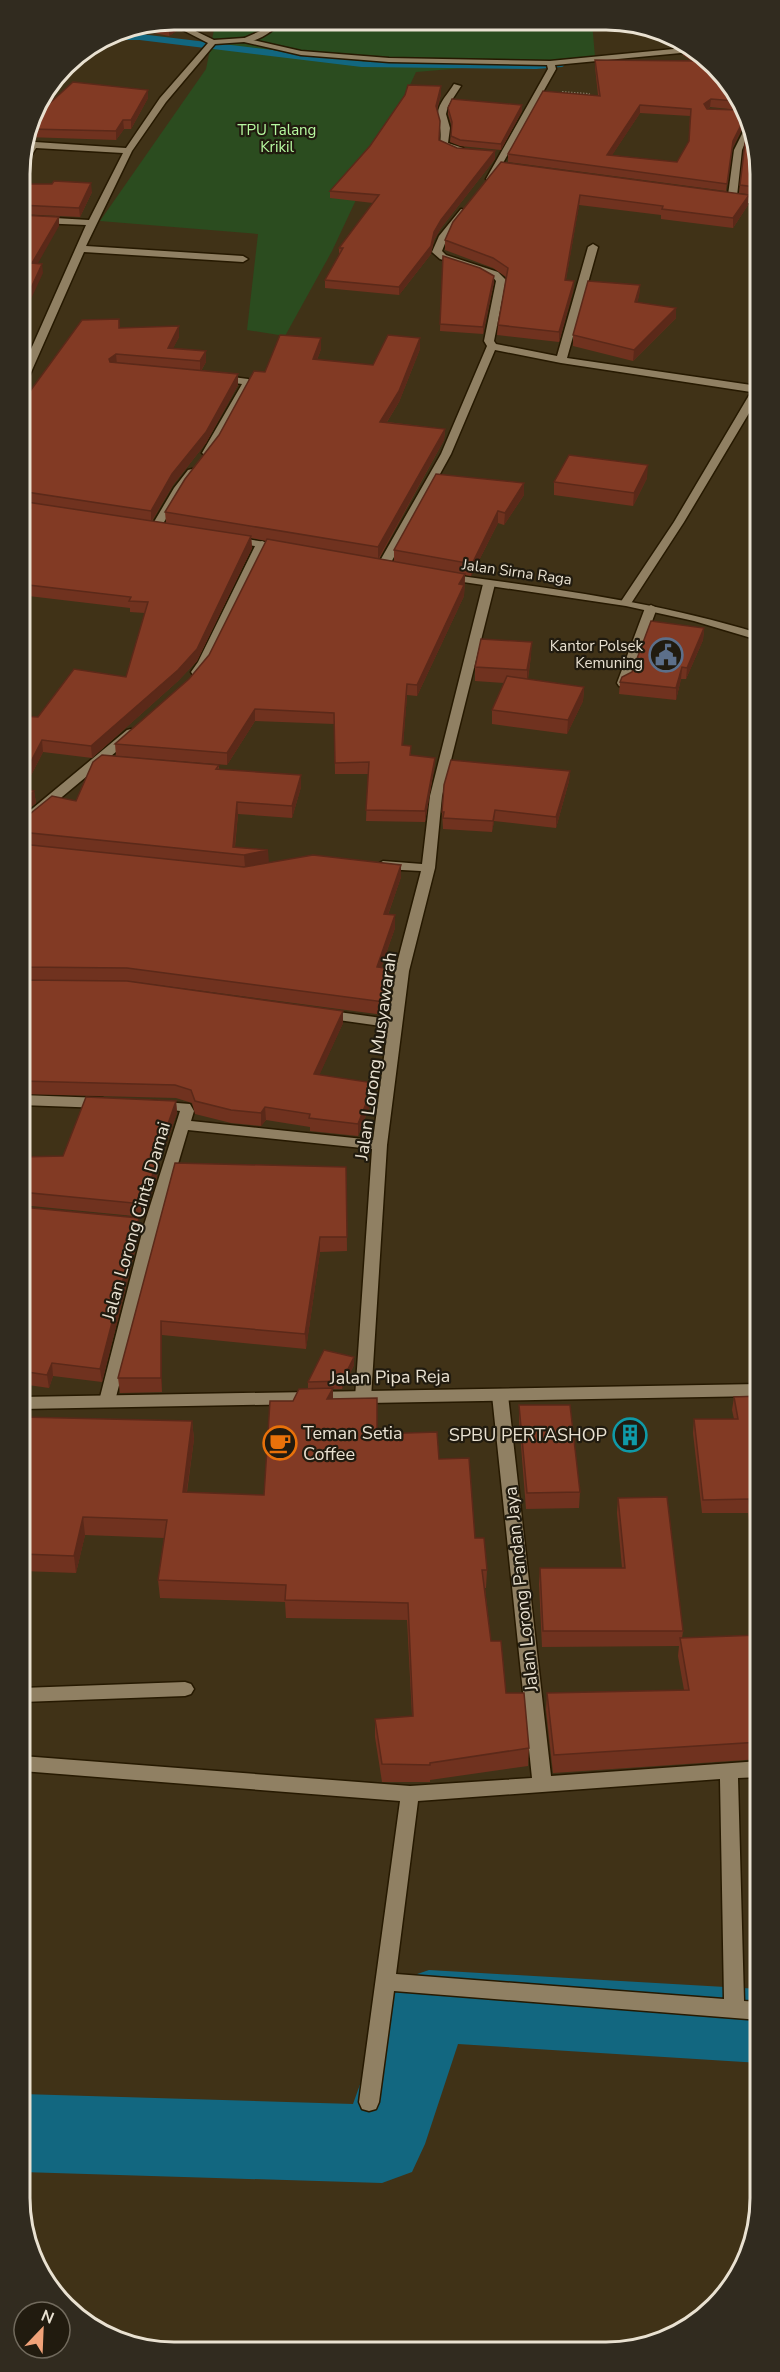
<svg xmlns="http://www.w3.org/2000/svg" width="780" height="2372" font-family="'Nunito Sans',sans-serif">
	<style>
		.green { fill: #2b4c1f }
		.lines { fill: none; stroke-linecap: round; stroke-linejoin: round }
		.stream { stroke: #126780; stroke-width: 6 }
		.river { fill: #126780; fill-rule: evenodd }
		.service-casing { stroke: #261901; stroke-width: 3 }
		.minor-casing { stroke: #261901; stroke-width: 3 }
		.tertiary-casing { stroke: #261901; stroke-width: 3 }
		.path { stroke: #81755e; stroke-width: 2; stroke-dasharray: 1.5 1.5; stroke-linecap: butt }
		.service { fill: #908063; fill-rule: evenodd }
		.minor { fill: #908063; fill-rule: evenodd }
		.tertiary { fill: #908063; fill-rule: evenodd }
		.wall { fill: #70321f; fill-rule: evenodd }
		.shaded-wall { fill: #5b2919 }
		.building { fill: #823a24; stroke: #5b2919; stroke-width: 1.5; fill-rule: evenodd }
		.labels { text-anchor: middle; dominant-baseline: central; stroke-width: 4.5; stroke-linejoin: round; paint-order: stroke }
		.far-park-label { font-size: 15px; fill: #b7f9a0; stroke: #211b0f }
		.far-street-label { font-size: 15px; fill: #e9e1d1; stroke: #211b0f }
		.far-poi-label { font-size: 15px; fill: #e9e1d1; stroke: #211b0f; text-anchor: end }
		.street-label { font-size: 18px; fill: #e9e1d1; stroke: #211b0f }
		.poi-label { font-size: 18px; fill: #e9e1d1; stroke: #211b0f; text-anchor: start }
		.rim { fill: none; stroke: #e9e1d1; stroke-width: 3 }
	</style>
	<rect width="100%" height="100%" fill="#403217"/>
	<path class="green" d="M 216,20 L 592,22 L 595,57 L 416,72 L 332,251 L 285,336 L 247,330 L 258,234 L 100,221 L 206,69 Z"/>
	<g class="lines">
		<path class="stream" d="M 106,37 L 140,37 L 362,64 L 536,66 L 561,64"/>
		<path class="river" d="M 429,1970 L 760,1989 L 760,2063 L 458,2044 L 425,2144 L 412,2172 L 382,2183 L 22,2172 L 22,2094 L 353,2104 L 388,2006 L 400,1980 Z"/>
		<defs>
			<path id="service" d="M 275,20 L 283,20 C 275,30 252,47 240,40 L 267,28 Z
				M 651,605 L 657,608 L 629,683 L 623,687 L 619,686 L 617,683 L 645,608 Z"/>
			<path id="minor" d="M 173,20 L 214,40 L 244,38 L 301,51 L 389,58 L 550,61 L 684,48 L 691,52 L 555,65 L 556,69 L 494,179 L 490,182 L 486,179 L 548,69 L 547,65 L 389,62 L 301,55 L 244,42 L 215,44 L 166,102 L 132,151 L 86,246 L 243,256 L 248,259 L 243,262 L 84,252 L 25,386 L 20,389 L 20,374 L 86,225 L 38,223 L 33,220 L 38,217 L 89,220 L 123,153 L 36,148 L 23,169 L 20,170 C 20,158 24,146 35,142 L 126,148 L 160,98 L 208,43 L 165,21 Z
				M 454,84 L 461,86 L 448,106 L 446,114 L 450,128 L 448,143 L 463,148 L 464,150 L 460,153 L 440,144 C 442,129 439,127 438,115 C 437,104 449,93 454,84 Z
				M 747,124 L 750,131 L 742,150 L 737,196 L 758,198 L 758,204 L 728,201 L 724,198 L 728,195 L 734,150 Z
				M 461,209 L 468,211 L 448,236 L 442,251 L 446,255 L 498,272 L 506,280 L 494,341 L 496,344 L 557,356 L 588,247 L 593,244 L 598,247 L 567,358 L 758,386 L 758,398 L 684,522 L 630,605 L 622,605 L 620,603 L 674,522 L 751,392 L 561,363 L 495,350 L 451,454 L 389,566 L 383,569 L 377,566 L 441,454 L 487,346 L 484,341 L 496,281 L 492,276 L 440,259 L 432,252 L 439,236 Z
				M 217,375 L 248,379 L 253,382 L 212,453 L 207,456 L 202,453 L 242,384 L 213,380 L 212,378 Z
				M 192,469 L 197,472 L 184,489 L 161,527 L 156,530 L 152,529 L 151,527 L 174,488 L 188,470 Z
				M 262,541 L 268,544 L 210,663 L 201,675 L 193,675 L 191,672 L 198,662 L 256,544 Z
				M 489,581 L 495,584 L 442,796 L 435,868 L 409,971 L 387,1145 L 371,1398 L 369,1402 L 357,1402 L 355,1398 L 372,1149 L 188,1130 L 160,1225 L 115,1401 L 113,1405 L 101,1405 L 99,1401 L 144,1225 L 180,1111 L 152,1107 L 150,1104 L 152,1101 L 190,1104 L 194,1111 L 191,1121 L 373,1140 L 388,1027 L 324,1018 L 317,1014 L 324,1010 L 389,1019 L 395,971 L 421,871 L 383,869 L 376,865 L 383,861 L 422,864 L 430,796 L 483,584 Z
				M 131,729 L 137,733 L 135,736 L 26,827 L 21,828 L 21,818 L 127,730 Z
				M 21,1095 L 103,1098 L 110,1103 L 103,1108 L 21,1105 Z
				M 500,1389 L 506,1391 L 508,1395 L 551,1776 L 760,1761 L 760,1777 L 738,1778 L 744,2001 L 760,2002 L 760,2020 L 394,1991 L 379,2102 L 376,2109 L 369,2111 L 362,2109 L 359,2102 L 400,1801 L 22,1771 L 22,1756 L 410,1786 L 532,1778 L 492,1395 L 494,1391 ZM 720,1779 L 724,1999 L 396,1974 L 418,1801 Z
				M 185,1682 L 191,1684 L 194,1689 L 191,1694 L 185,1696 L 22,1702 L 22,1688 Z"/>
			<path id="tertiary" d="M 234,537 L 284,545 L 290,548 L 284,551 L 230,542 L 228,540 Z
				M 447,574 C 554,589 654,601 758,633 L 758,640 L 694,621 L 626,606 L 443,579 L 441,577 Z
				M 759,1384 L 759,1396 L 21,1409 L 21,1397 Z"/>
		</defs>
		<use href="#service" class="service-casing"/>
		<use href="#minor" class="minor-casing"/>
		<use href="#tertiary" class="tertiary-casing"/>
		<path class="path" d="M 562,92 L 589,94 L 589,98"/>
		<use href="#service" class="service"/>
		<use href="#minor" class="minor"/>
		<use href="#tertiary" class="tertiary"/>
	</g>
	<path class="wall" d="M 173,20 L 178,30 L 169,36 L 129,28 Z
		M 177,20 L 196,20 L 188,25 Z
		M 683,48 L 715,65 L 739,110 L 710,107 L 708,109 L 739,110 L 746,123 L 745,123 L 732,149 L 726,191 L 508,162 L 508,154 L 598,95 L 595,67 L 595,60 L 690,60 L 683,55 ZM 640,113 L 690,116 L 689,141 L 677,162 L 612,155 Z
		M 441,86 L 441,94 L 437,110 L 439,140 L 457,148 L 495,159 L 441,228 L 434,240 L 431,254 L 399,295 L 325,288 L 325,280 L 339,256 L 339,248 L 373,203 L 330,198 L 330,191 Z
		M 148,90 L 148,98 L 131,129 L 124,129 L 116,140 L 27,137 L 36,105 Z
		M 448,108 L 522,111 L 501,150 L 460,146 L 450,142 L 452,127 L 448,114 Z
		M 745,143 L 758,144 L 758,190 L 754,195 L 739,193 Z
		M 501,162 L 748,205 L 733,228 L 661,219 L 661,215 L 579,205 L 566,280 L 574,281 L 573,291 L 559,342 L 497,335 L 498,325 L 506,277 L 493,268 L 445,250 L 445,240 Z
		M 20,184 L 92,192 L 80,217 L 20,214 Z
		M 443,256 L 494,282 L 483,334 L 440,331 Z
		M 640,285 L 639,296 L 637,302 L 676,308 L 676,318 L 633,361 L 573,346 L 573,335 Z
		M 119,319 L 120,328 L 179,326 L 179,337 L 173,348 L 206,351 L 206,362 L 201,371 L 238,374 L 238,385 L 206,443 L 173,485 L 152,521 L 166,523 L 165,512 L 265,372 L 321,338 L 321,349 L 317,360 L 373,365 L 420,338 L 420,349 L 399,402 L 387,422 L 445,429 L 444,440 L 379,559 L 394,561 L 394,550 L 524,483 L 524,495 L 504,525 L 498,523 L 471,576 L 465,575 L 464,596 L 417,696 L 407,695 L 403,745 L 411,746 L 411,755 L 435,758 L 434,769 L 425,822 L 366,821 L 368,774 L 335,774 L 334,724 L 255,721 L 227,765 L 116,756 L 115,744 L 189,679 L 209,655 L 266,541 L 251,538 L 252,548 L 197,661 L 178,681 L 92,758 L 43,752 L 24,789 L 34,791 L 36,803 L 21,815 L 21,716 L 38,717 L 126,677 L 145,613 L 130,612 L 130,608 L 20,595 L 20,405 Z
		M 647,478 L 633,506 L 554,495 L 554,482 Z
		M 704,628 L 703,640 L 686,679 L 681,679 L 676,700 L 619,694 L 620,682 L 632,672 Z
		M 531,656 L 528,679 L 584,687 L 583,701 L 567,734 L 492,724 L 492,710 L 504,683 L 475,681 L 475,667 Z
		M 219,765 L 219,769 L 301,787 L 292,818 L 238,814 L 235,847 L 268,850 L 245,867 L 21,844 L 21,818 L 76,801 Z
		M 570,771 L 569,781 L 556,828 L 494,821 L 492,832 L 443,829 L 442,812 Z
		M 21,844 L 244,867 L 401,877 L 388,915 L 395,928 L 381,968 L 391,982 L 389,1004 L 384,1015 L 128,981 L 343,1023 L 319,1075 L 374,1083 L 374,1095 L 358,1136 L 310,1131 L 310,1127 L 266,1120 L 261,1126 L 231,1123 L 195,1114 L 192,1103 L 176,1098 L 21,1094 Z
		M 176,1101 L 177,1113 L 156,1172 L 157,1177 L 144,1217 L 21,1205 L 21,1157 L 63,1156 Z
		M 175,1163 L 346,1167 L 347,1251 L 320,1252 L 306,1349 L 162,1335 L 162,1392 L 120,1393 L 118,1378 Z
		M 21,1207 L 140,1231 L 102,1382 L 53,1376 L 49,1388 L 21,1384 L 21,1362 L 23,1358 L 21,1358 Z
		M 354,1357 L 354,1365 L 342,1389 L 333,1389 L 333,1399 L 377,1434 L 439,1459 L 475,1538 L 487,1570 L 486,1588 L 485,1588 L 491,1641 L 506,1693 L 529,1748 L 528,1766 L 430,1780 L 430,1782 L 382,1782 L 375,1737 L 375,1719 L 412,1716 L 407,1620 L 286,1618 L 285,1602 L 160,1598 L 158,1580 L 164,1538 L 85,1535 L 76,1573 L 22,1571 L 21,1417 L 192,1421 L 194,1439 L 187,1492 L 264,1495 L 293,1401 L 308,1389 L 308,1382 Z
		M 759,1396 L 759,1599 L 748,1513 L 702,1513 L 693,1433 L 694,1419 L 734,1419 L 732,1410 L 734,1397 Z
		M 519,1405 L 580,1492 L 579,1508 L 526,1509 L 519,1421 Z
		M 618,1498 L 683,1631 L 682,1638 L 759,1636 L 760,1759 L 553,1773 L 546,1710 L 547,1693 L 684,1690 L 678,1656 L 679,1646 L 542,1647 L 539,1584 L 540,1568 L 622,1568 L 617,1513 Z"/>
	<path class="shaded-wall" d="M 188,20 L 196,20 L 188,25 Z
		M 178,22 L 178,30 L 169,36 L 169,27 Z
		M 441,86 L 441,94 L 436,113 L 436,106 Z
		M 148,90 L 148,98 L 131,129 L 131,120 Z
		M 711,99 L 710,107 L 704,111 L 704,104 Z
		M 522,105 L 522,111 L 501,150 L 501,144 Z
		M 640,105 L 640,113 L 607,163 L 607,155 Z
		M 744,119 L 746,123 L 745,123 L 732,149 L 726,191 L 733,141 Z
		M 123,120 L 124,129 L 116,140 L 116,131 Z
		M 495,151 L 495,159 L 441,228 L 434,240 L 431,254 L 399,295 L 399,287 L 441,220 Z
		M 91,183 L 92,192 L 80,217 L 79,208 Z
		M 758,183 L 758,190 L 754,195 L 755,187 Z
		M 580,195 L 579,205 L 564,290 L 565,280 Z
		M 749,195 L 748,205 L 733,228 L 733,218 Z
		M 59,217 L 59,226 L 33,272 L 32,263 Z
		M 42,264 L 43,273 L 20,323 L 20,312 Z
		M 494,276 L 494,282 L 483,334 L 483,327 Z
		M 574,281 L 573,291 L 559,342 L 559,332 Z
		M 640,285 L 639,296 L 635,312 L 635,302 Z
		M 676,308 L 676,318 L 633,361 L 634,350 Z
		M 179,326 L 179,337 L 168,358 L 168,348 Z
		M 321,338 L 321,349 L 313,370 L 313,359 Z
		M 420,338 L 420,349 L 399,402 L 380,433 L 380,422 Z
		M 206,351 L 206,362 L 200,372 L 200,361 Z
		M 116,354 L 117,365 L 110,369 L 109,359 Z
		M 238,374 L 238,385 L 206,443 L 173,485 L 151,522 L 151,511 L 172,474 Z
		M 445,429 L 444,440 L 378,559 L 378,547 Z
		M 648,465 L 647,478 L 633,506 L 634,493 Z
		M 524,483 L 524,495 L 504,525 L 505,513 Z
		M 498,511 L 498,523 L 471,576 L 472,564 Z
		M 251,536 L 252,548 L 197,661 L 178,681 L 92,758 L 91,746 Z
		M 465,574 L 464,596 L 417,696 L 417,685 L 459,584 Z
		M 704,628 L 703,640 L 686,679 L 687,668 Z
		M 532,642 L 531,656 L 527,684 L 527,670 Z
		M 682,667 L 681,679 L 676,700 L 676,688 Z
		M 407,684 L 407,695 L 402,757 L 402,745 Z
		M 584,687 L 583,701 L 567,734 L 568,720 Z
		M 255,709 L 255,721 L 227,765 L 227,753 Z
		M 42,740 L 43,752 L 21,795 L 21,781 Z
		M 435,758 L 434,769 L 425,822 L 425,811 Z
		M 570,771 L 569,781 L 556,828 L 556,817 Z
		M 301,775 L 301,787 L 292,818 L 292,806 Z
		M 34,791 L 36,803 L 21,815 L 21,802 Z
		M 237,802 L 238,814 L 234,854 L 233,847 Z
		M 495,810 L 494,821 L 492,832 L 493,821 Z
		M 268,850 L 269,863 L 245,867 L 244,855 Z
		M 401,865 L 401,877 L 384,926 L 384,914 Z
		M 395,915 L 395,928 L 377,979 L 377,967 Z
		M 391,969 L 391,982 L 389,1004 L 384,1015 L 384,1002 Z
		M 343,1011 L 343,1023 L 314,1087 L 314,1074 Z
		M 374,1083 L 374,1095 L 358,1136 L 358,1124 Z
		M 176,1101 L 177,1113 L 156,1172 L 157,1177 L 144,1217 L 143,1204 L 154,1164 Z
		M 265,1107 L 266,1120 L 261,1126 L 261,1113 Z
		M 139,1218 L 140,1231 L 102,1382 L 100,1369 Z
		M 320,1237 L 320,1252 L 306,1349 L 305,1334 Z
		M 161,1321 L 162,1335 L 162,1392 L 161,1378 Z
		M 354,1357 L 354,1365 L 342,1389 L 342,1381 Z
		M 52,1363 L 53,1376 L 49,1388 L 47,1375 Z
		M 333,1388 L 333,1406 L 327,1399 Z
		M 192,1421 L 194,1439 L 184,1510 L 183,1492 Z
		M 83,1517 L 85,1535 L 76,1573 L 74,1556 Z"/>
	<path class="building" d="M 173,20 L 178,22 L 169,27 L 151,24 Z
		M 684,48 L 715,65 L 735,101 L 711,99 L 704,104 L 707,109 L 739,110 L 744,119 L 733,141 L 727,184 L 508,154 L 543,91 L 600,96 L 595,60 L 700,61 ZM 640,105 L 691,109 L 689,141 L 677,162 L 607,155 Z
		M 73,82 L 148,90 L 131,120 L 123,120 L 116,131 L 29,129 L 36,105 L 38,103 L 50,103 Z
		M 408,85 L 441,86 L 436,106 L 440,121 L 439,140 L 457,148 L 495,151 L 441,220 L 434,232 L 431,246 L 399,287 L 325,280 L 343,248 L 339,248 L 379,195 L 330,191 L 370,146 L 405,95 Z
		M 452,99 L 522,105 L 501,144 L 460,140 L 451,136 L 452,122 L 448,108 Z
		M 750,130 L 758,144 L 758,183 L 755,187 L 740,185 L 745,143 Z
		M 501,162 L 749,195 L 733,218 L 662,209 L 663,206 L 580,195 L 565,280 L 574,281 L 559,332 L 498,325 L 508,268 L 493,258 L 445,240 L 453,222 Z
		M 54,181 L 91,183 L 79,208 L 20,205 L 20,184 L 52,184 Z
		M 20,215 L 59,217 L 32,263 L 42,264 L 20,312 Z
		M 443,256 L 480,268 L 494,276 L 483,327 L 440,324 Z
		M 588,281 L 640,285 L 635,302 L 676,308 L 634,350 L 573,335 Z
		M 119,319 L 119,328 L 179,326 L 168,348 L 206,351 L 200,361 L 116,354 L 109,359 L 110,362 L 238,374 L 206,432 L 172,474 L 151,511 L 20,491 L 20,405 L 82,320 Z
		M 280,335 L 321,338 L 313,359 L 373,365 L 388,335 L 420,338 L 399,391 L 380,422 L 445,429 L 378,547 L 165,512 L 185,479 L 219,435 L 254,371 L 265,372 Z
		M 569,455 L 648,465 L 634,493 L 554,482 Z
		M 436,474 L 524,483 L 505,513 L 498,511 L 472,564 L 394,550 Z
		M 20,501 L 251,536 L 197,649 L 178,670 L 91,746 L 42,740 L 21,781 L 21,716 L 38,717 L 74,669 L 126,677 L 148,602 L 129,601 L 131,597 L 20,584 Z
		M 267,539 L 465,574 L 459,584 L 464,585 L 417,685 L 407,684 L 402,745 L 411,746 L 410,755 L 435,758 L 425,811 L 366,810 L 369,762 L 335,763 L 334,713 L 255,709 L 227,753 L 115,744 L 189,679 L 209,655 Z
		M 651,621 L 704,628 L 687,668 L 682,667 L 676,688 L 620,682 L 622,677 L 632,672 Z
		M 481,639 L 532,642 L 527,670 L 475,667 Z
		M 507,676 L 584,687 L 568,720 L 492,710 Z
		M 102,755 L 219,765 L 216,769 L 301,775 L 292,806 L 237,802 L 233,847 L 268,850 L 244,855 L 21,832 L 21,818 L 26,817 L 52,796 L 76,801 L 93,762 Z
		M 451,760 L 570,771 L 556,817 L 495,810 L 493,821 L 443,818 L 444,812 L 442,812 L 444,785 Z
		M 21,788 L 34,791 L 21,802 Z
		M 21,844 L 244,867 L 313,855 L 401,865 L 384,914 L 395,915 L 377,967 L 391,969 L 389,991 L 384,1002 L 127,968 L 21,967 Z
		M 21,980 L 127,981 L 343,1011 L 314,1074 L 374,1083 L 358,1124 L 309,1118 L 310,1114 L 265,1107 L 261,1113 L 231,1110 L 195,1101 L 191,1090 L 175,1085 L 21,1081 Z
		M 86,1097 L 176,1101 L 154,1164 L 156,1164 L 143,1204 L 21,1192 L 21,1157 L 63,1156 Z
		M 175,1163 L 346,1167 L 347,1237 L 320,1237 L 305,1334 L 161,1321 L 161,1378 L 118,1378 Z
		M 21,1207 L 139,1218 L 100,1369 L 52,1363 L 47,1375 L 21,1371 L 21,1362 L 28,1345 L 21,1345 Z
		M 324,1350 L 354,1357 L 342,1381 L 308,1382 Z
		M 333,1388 L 327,1399 L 377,1398 L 377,1434 L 437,1432 L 439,1459 L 469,1458 L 475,1538 L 484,1538 L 487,1570 L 482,1570 L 491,1641 L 501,1641 L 506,1693 L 524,1693 L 529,1748 L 430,1763 L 430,1765 L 382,1764 L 375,1719 L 413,1716 L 408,1603 L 285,1600 L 286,1585 L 158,1580 L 167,1520 L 83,1517 L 74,1556 L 22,1554 L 21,1417 L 192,1421 L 183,1492 L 264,1495 L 270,1401 L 293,1401 L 299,1389 Z
		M 759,1396 L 759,1573 L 749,1499 L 703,1500 L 694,1419 L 738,1419 L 734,1397 Z
		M 519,1405 L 570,1405 L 580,1492 L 527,1493 Z
		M 667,1497 L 683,1631 L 543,1631 L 540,1568 L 625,1568 L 618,1498 Z
		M 759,1635 L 760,1742 L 554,1755 L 547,1693 L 689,1690 L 680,1638 Z"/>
	<defs>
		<symbol id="civic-ring" viewBox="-11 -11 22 22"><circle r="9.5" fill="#211b0f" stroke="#5c6f8a" stroke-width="1.5"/><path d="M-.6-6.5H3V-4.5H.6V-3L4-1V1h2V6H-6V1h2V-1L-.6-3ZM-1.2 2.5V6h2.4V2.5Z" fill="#5c6f8a"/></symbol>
		<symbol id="building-ring" viewBox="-11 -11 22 22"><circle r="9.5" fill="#211b0f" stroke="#0f9aa8" stroke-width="1.5"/><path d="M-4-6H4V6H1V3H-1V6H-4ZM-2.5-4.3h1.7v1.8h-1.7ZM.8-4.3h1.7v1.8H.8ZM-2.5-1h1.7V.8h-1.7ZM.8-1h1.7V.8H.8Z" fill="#0f9aa8"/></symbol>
		<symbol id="cafe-ring" viewBox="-11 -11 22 22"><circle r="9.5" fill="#211b0f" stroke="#e8710a" stroke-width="1.5"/><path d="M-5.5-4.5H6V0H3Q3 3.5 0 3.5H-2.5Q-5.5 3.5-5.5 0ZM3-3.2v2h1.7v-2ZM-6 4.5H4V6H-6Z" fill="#e8710a"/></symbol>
	</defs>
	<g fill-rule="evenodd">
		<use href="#civic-ring" x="647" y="636" width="38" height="38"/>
		<use href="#building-ring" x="611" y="1416" width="38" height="38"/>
		<use href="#cafe-ring" x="261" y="1424" width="38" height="38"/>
	</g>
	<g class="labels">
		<g class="far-park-label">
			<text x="277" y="130">TPU Talang<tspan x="277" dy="17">Krikil</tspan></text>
		</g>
		<g class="far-street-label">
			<text transform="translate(517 572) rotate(8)">Jalan Sirna Raga</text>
		</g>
		<g class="far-poi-label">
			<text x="643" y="646">Kantor Polsek<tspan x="643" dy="17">Kemuning</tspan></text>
		</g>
		<g class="street-label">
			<text transform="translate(376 1056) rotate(-82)">Jalan Lorong Musyawarah</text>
			<text transform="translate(136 1221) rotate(-74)">Jalan Lorong Cinta Damai</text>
			<text transform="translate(390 1377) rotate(-1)">Jalan Pipa Reja</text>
			<text transform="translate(521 1589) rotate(-96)">Jalan Lorong Pandan Jaya</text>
		</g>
		<g class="poi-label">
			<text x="303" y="1433">Teman Setia<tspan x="303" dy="21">Coffee</tspan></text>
			<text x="607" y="1435" text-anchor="end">SPBU PERTASHOP</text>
		</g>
	</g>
	<path d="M0 0H780V2372H0ZM174 30H606A144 144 0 0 1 750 174V2198A144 144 0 0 1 606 2342H174A144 144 0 0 1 30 2198V174A144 144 0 0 1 174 30Z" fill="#312b1f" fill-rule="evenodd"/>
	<path class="rim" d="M174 30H606A144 144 0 0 1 750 174V2198A144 144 0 0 1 606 2342H174A144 144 0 0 1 30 2198V174A144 144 0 0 1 174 30Z"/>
	<g transform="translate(42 2330) rotate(23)"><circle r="28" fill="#211b0f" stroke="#716a5d" stroke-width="1.5"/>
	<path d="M0-4.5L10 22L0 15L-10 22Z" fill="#f0a279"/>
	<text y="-9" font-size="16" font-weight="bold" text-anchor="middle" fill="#e9e1d1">N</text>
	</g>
</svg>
